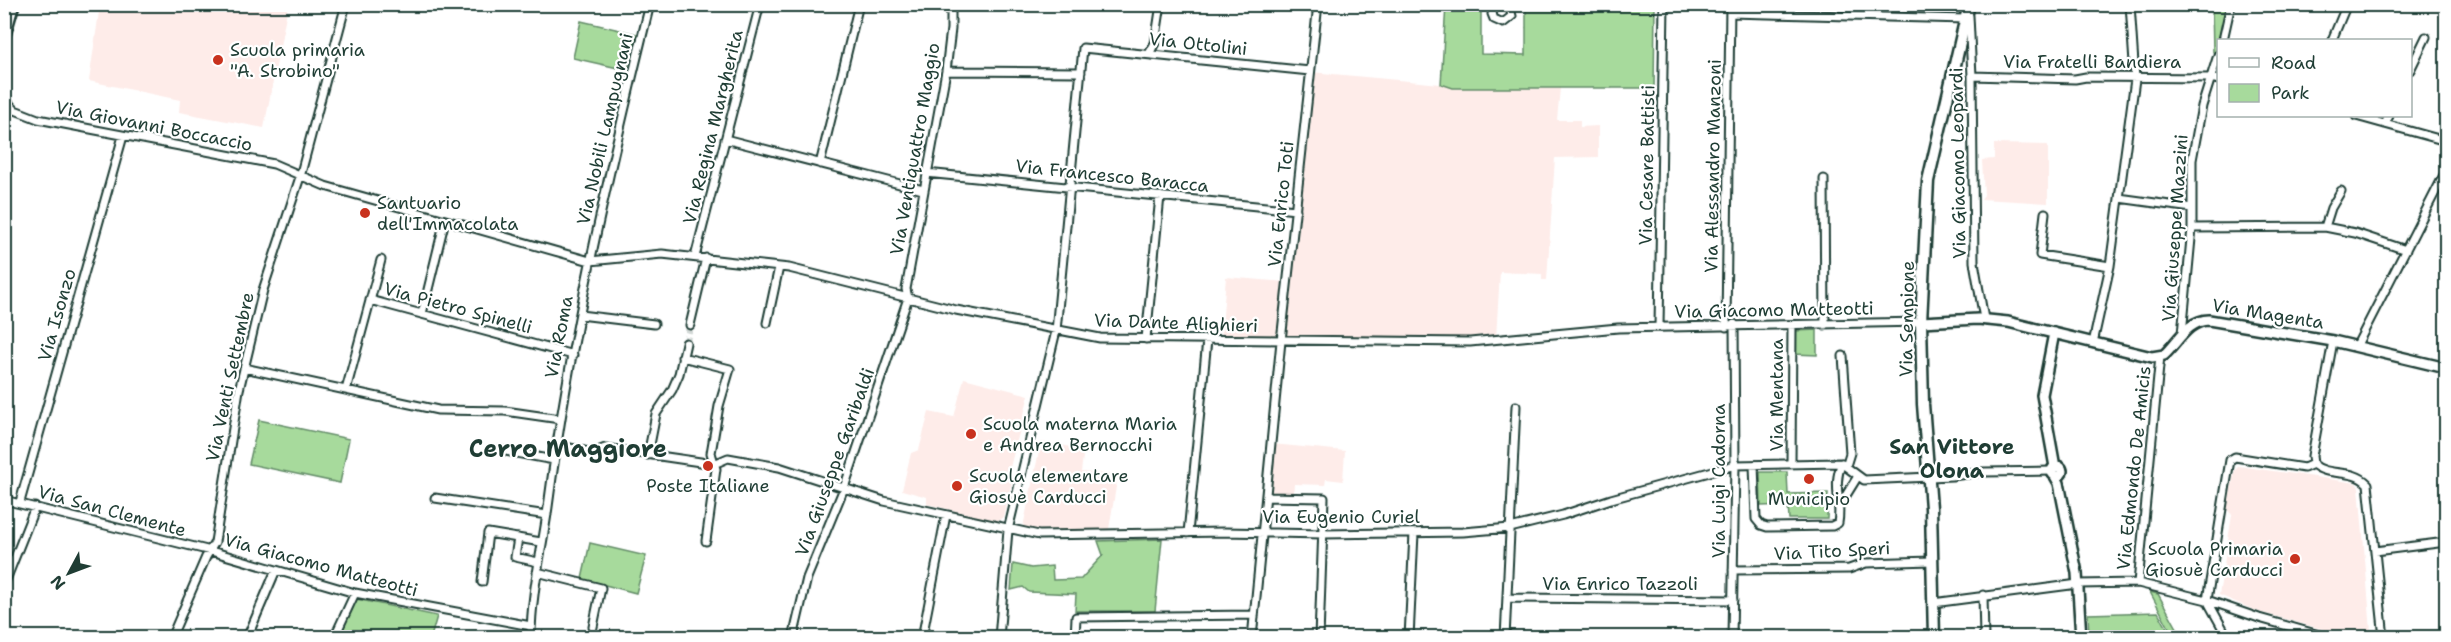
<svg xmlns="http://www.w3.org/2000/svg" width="2451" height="642" font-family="'Shantell Sans',sans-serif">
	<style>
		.built { fill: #feece9 }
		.green { fill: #a7da9c; stroke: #638c68; stroke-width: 1.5 }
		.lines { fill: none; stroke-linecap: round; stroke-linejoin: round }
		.minor-tunnel { stroke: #d2d8d6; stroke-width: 7; stroke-dasharray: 7 3.5; stroke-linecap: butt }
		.minor-casing { stroke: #1f3d34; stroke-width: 11 }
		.tertiary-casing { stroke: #1f3d34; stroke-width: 14 }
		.primary-casing { stroke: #1f3d34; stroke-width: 15 }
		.minor { stroke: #fff; stroke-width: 7 }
		.tertiary { stroke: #fff; stroke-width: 9 }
		.primary { stroke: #fff; stroke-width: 10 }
		.poi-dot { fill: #c8321e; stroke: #fff; stroke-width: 2 }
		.labels { text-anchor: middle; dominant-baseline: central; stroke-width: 4.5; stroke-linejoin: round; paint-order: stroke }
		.street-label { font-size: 18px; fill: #1f3d34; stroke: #fff }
		.poi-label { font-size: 18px; fill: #1f3d34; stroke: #fff; text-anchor: start }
		.quarter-label { font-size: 21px; font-weight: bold; fill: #1f3d34; stroke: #fff }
		.district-label { font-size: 24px; font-weight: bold; fill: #1f3d34; stroke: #fff }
	</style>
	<rect width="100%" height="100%" fill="#fff"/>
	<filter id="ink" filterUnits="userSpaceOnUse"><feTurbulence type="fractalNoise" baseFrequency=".0167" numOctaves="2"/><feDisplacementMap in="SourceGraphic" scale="12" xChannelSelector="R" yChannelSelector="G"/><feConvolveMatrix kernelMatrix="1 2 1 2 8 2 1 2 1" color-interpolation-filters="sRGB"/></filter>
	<g filter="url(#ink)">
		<path class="built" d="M 100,5 L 288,5 L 264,128 L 179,112 L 180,100 L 89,81 Z
			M 1311,72 L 1441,84 L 1454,88 L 1560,88 L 1557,120 L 1580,120 L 1580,127 L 1598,126 L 1598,157 L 1555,158 L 1547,280 L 1542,280 L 1542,274 L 1500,272 L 1496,338 L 1470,340 L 1283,339 Z
			M 1994,144 L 2048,145 L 2048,203 L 1981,199 L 1984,195 L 1982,160 L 1994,159 Z
			M 1226,277 L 1286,282 L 1280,340 L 1221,339 Z
			M 964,378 L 1029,395 L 1008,475 L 1012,481 L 1004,517 L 997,521 L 927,504 L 927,497 L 902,490 L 911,453 L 919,450 L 929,412 L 954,417 Z
			M 1041,442 L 1084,449 L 1081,472 L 1118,475 L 1109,529 L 1038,530 L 1023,527 Z
			M 1272,444 L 1345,451 L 1343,481 L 1326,479 L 1325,485 L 1294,484 L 1293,496 L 1267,496 Z
			M 2239,466 L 2356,483 L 2359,487 L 2371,631 L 2333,632 L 2259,612 L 2219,595 L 2232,515 L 2227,509 L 2235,470 Z"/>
		<path class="green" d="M 1446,5 L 1481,5 L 1481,54 L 1526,55 L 1526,5 L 1655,5 L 1654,88 L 1453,88 L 1441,84 Z
			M 2212,5 L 2227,5 L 2215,54 L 2213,52 Z
			M 581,21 L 637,34 L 627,70 L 573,58 Z
			M 1817,330 L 1817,355 L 1794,354 L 1795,331 Z
			M 259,420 L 349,439 L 340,483 L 249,464 Z
			M 1760,472 L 1787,472 L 1788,494 L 1828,493 L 1827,519 L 1789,519 L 1788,505 L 1761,506 Z
			M 1162,539 L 1155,611 L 1075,611 L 1076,594 L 1029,592 L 1023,587 L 1011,590 L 1013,564 L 1031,568 L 1052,566 L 1053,580 L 1081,579 L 1103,555 L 1098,541 Z
			M 590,543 L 646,556 L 636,593 L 582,579 Z
			M 2150,592 L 2158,594 L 2182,637 L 2174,637 Z
			M 356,599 L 437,616 L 431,637 L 339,638 Z
			M 2158,612 L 2172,637 L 2089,637 L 2088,614 Z"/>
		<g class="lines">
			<path class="minor-tunnel" d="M 686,343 L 690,325"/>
			<defs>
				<path id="minor" d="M 1495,4 L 1492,14 L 1494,19 L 1503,23 L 1512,16 L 1509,4
					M 1730,13 L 1966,19
					M 1969,16 L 1972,76 L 1974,262 L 1984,319
					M 2223,40 L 2231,4
					M 2332,40 L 2347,4
					M 1149,54 L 1155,43 L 1161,4
					M 2410,70 L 2426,37
					M 946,71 L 1081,72
					M 1972,76 L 2075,79 L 2086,77 L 2211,78 L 2218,80
					M 4,99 L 15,110 L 38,119 L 274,164 L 325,186 L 590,261 L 662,254 L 789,268 L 956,310 L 1100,338 L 1470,342 L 1618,328 L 1921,322
					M 2356,116 L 2446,141
					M 2385,124 L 2389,116
					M 725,139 L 923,190
					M 820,164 L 859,4
					M 926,173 L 1296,210
					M 1824,179 L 1825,325
					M 2119,198 L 2192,208
					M 2045,213 L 2040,255 L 2110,266
					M 2325,227 L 2331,208 L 2341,191
					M 2192,228 L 2325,227 L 2355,233 L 2406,250
					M 695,257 L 760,4
					M 370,300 L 573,355
					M 422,314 L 445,220
					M 580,315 L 654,324
					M 767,323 L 779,267
					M 690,325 L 706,258
					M 1659,327 L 1664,4
					M 1726,327 L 1730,4
					M 2182,334 L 2192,228 L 2192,160 L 2202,106 L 2218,55
					M 1146,339 L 1160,196
					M 2093,343 L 2110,266 L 2135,79 L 2130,4
					M 2356,347 L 2446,171
					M 1843,356 L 1850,453 L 1846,466
					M 682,357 L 730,369 L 719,406 L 711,453 L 716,469 L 706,541
					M 244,368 L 438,410 L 505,411 L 560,419
					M 346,390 L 381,260
					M 556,445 L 593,453 L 605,448 L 714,464 L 728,458 L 779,467 L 884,501 L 1039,535 L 1224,532 L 1323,534 L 1463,532 L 1510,528 L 1563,515 L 1611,499 L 1735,465 L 1841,463 L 1864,480 L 1952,476 L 1983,472 L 2052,471
					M 500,450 L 554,460
					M 648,455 L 656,414 L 672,390 L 679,374 L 686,343
					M 1791,464 L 1792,325
					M 2313,464 C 2328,478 2352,467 2368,484 L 2384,638
					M 2313,464 L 2312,456 L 2333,341
					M 1754,465 L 1756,519 L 1761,525 L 1767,527 L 1832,526 L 1838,523 C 1842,503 1832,484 1842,463
					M 1266,497 L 1324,498 L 1319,638
					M 435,498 L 547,515
					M 4,500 L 211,551 L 355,593 L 531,626
					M 20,502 L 123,136
					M 1840,505 L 1858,476
					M 1188,533 L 1207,340
					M 518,538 L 515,557 L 538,562
					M 2375,551 L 2446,542
					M 1733,570 L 1849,569 L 1866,563 L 1932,561
					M 537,572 L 601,588 L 593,627
					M 482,582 L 488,533 L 541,542
					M 2138,583 L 2160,356
					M 4,585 L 35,507
					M 1983,595 L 1984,638
					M 1507,598 L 1733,600
					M 1933,603 L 2078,584 L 2138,583 L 2207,600 L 2259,618 L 2330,638
					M 171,638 L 206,557 L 215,542 L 239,390 L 263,290 L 300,177 L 346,4
					M 247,638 L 276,570
					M 334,638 L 355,593
					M 531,638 C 531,593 542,551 548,507 C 570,338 609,170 650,4
					M 793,638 L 807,578 L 844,488 L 908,298 L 906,289 L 946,71 L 951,29 L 951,4
					M 922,638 L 946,515
					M 999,638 L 1008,530 L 1056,331 L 1083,48 L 1310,71
					M 1075,638 L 1076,617 L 1254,615
					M 1252,638 L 1281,341 L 1318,4
					M 1409,638 L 1414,533
					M 1505,638 L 1516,406
					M 1732,638 L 1735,465 L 1734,324
					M 2228,638 L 2207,600 L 2230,460 L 2235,457 L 2304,468 L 2313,464
					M 2431,638 L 2446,635"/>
				<path id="tertiary" d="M 4,38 L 14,4
					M 1921,322 L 1978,319 L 2008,322 L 2152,357 L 2164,355 C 2178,342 2188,320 2209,320 L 2333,341 L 2446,368
					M 2054,333 L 2042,395 L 2055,467
					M2052 471a5 5 0 1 1 10 0a5 5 0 1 1-10 0Z
					M 2055,476 L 2059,483 L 2077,573 L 2081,638"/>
				<path id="primary" d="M 1934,638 L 1931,508 L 1923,404 L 1921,322 L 1928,181 L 1969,4"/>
			</defs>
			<use href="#minor" class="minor-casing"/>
			<use href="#tertiary" class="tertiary-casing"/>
			<use href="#primary" class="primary-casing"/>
			<use href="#minor" class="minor"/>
			<use href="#tertiary" class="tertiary"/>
			<use href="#primary" class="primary"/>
		</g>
	</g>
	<g class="poi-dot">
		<circle cx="218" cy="60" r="6"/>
		<circle cx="365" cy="213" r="6"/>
		<circle cx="971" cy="434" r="6"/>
		<circle cx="708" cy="466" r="6"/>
		<circle cx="1809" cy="479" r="6"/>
		<circle cx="957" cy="486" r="6"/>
		<circle cx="2295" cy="559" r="6"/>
	</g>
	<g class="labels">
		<g class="street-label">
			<text transform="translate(1198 44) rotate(6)">Via Ottolini</text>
			<text x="2092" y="62">Via Fratelli Bandiera</text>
			<text transform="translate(154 126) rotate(11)">Via Giovanni Boccaccio</text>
			<text transform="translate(713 127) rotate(-76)">Via Regina Margherita</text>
			<text transform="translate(605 129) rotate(-77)">Via Nobili Lampugnani</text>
			<text transform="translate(915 149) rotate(-80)">Via Ventiquattro Maggio</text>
			<text transform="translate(1958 163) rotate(-91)">Via Giacomo Leopardi</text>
			<text transform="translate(1647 165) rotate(-89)">Via Cesare Battisti</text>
			<text transform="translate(1713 166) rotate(-89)">Via Alessandro Manzoni</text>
			<text transform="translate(1112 176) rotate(6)">Via Francesco Baracca</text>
			<text transform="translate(1281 204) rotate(-84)">Via Enrico Toti</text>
			<text transform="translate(2175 228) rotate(-86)">Via Giuseppe Mazzini</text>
			<text transform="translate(458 308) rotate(15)">Via Pietro Spinelli</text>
			<text transform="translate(1774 310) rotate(-1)">Via Giacomo Matteotti</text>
			<text transform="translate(2268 314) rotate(9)">Via Magenta</text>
			<text transform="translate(57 315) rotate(-74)">Via Isonzo</text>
			<text transform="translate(1907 319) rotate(-89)">Via Sempione</text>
			<text transform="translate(1176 323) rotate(2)">Via Dante Alighieri</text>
			<text transform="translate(559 337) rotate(-79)">Via Roma</text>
			<text transform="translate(230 377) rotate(-78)">Via Venti Settembre</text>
			<text transform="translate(1777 395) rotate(-90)">Via Mentana</text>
			<text transform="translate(835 462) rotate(-70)">Via Giuseppe Garibaldi</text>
			<text transform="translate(2134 468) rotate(-84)">Via Edmondo De Amicis</text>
			<text transform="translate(1719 481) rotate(-90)">Via Luigi Cadorna</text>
			<text transform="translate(112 511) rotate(15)">Via San Clemente</text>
			<text x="1341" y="517">Via Eugenio Curiel</text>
			<text transform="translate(1832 551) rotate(-3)">Via Tito Speri</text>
			<text transform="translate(321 565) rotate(15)">Via Giacomo Matteotti</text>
			<text x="1620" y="584">Via Enrico Tazzoli</text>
		</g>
		<g class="poi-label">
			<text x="230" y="50">Scuola primaria<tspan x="230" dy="21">"A. Strobino"</tspan></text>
			<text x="377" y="203">Santuario<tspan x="377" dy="21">dell'Immacolata</tspan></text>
			<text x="983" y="424">Scuola materna Maria<tspan x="983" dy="21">e Andrea Bernocchi</tspan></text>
			<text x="969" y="476">Scuola elementare<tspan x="969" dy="21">Giosuè Carducci</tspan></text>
			<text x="708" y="486" text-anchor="middle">Poste Italiane</text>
			<text x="1809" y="499" text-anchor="middle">Municipio</text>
			<text x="2283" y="549" text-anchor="end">Scuola Primaria<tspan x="2283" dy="21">Giosuè Carducci</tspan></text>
		</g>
		<g class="quarter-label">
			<text x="1952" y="447">San Vittore<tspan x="1952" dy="24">Olona</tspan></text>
		</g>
		<g class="district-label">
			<text x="568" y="449">Cerro Maggiore</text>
		</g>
	</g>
	<rect width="2451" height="642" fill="none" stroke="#fff" stroke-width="24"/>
	<rect x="12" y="12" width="2427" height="618" fill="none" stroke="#1f3d34" stroke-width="2" filter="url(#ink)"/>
	<rect x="2217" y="39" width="195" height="78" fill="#ffffff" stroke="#a5b1ae" stroke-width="1.5"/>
	<rect x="2229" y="58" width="30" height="9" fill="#ffffff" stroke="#a5b1ae" stroke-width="1.5"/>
	<text x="2271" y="69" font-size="18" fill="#1f3d34">Road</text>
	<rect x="2229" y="84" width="30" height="18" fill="#a7da9c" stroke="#a5b1ae" stroke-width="1.5"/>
	<text x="2271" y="99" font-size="18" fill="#1f3d34">Park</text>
	<g transform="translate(69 573) rotate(229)" stroke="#ffffff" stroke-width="4.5" paint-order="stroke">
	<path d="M0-4.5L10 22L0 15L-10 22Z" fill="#1f3d34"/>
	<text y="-9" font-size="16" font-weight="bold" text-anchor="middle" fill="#1f3d34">N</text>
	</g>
</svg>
